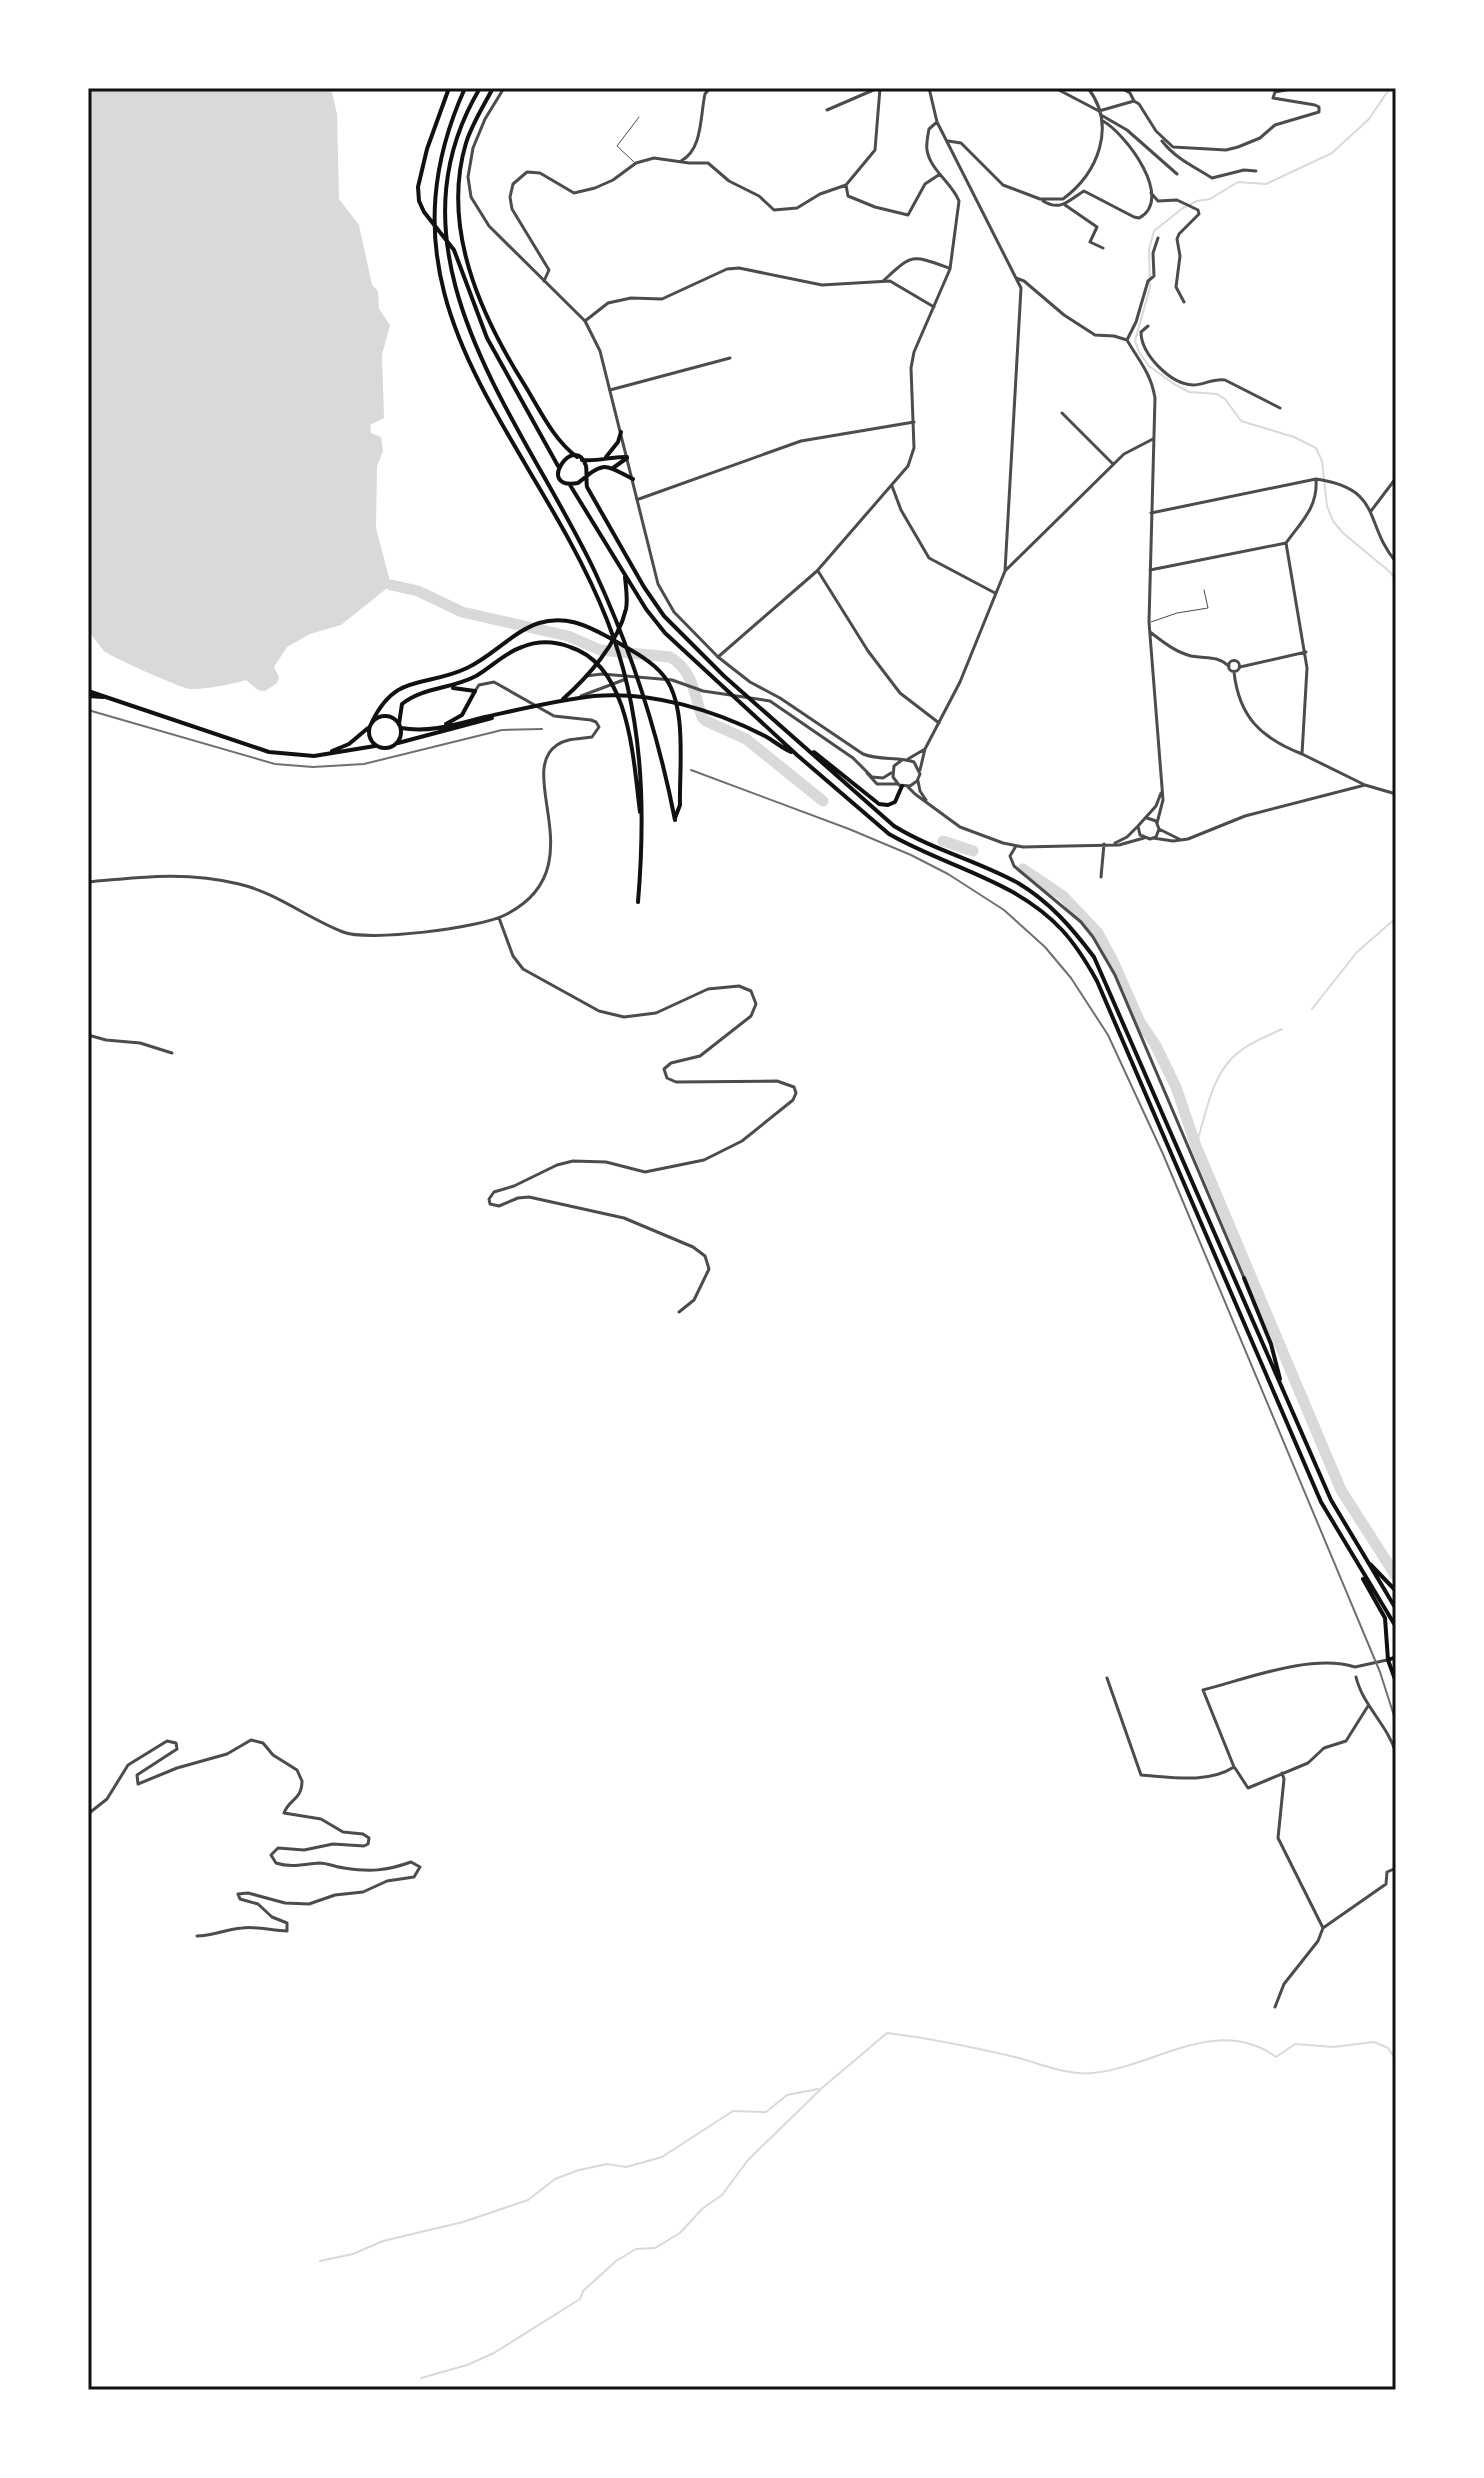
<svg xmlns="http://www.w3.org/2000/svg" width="1484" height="2478" font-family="Quicksand,sans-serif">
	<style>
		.water { fill: #d9d9d9 }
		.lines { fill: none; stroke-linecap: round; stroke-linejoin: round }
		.stream { stroke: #d9d9d9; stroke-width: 2 }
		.river { stroke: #d9d9d9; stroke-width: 11 }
		.service { stroke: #4c4c4c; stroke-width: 1 }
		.minor { stroke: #4c4c4c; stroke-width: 3 }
		.tertiary { stroke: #4c4c4c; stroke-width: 3 }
		.secondary { stroke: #111; stroke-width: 4 }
		.primary { stroke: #111; stroke-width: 4 }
		.trunk { stroke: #111; stroke-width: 4 }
		.rail { stroke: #707070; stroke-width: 2 }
		.neatline { fill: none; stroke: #111; stroke-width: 3 }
	</style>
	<rect width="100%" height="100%" fill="#fff"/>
	<path class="water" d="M 88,88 L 331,88 L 337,114 L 339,199 L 359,225 L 372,285 L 378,291 L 379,309 L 390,325 L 382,355 L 384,418 L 370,425 L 371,433 L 381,437 L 383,451 L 377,466 L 376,528 L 391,585 L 341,625 L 310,634 L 287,647 L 274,667 L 279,677 L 277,683 L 265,691 L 258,690 L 246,680 C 234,684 202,690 190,689 C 183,689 109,656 104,651 C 98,645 94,637 88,631 Z"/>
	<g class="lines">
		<path class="stream" d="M 1390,88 L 1369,119 L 1332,153 L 1266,184 L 1238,182 L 1210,199 L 1197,201 L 1183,208 L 1154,231 L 1149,249 L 1150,287 L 1135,341 L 1139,352 L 1149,366 L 1174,384 L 1189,392 L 1217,394 L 1225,399 L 1241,421 L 1294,437 L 1316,448 L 1322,461 L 1327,506 L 1333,521 L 1343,533 L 1390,572 L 1396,581
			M 1312,1009 L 1357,952 L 1396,918
			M 1196,1146 C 1205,1117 1210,1081 1232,1058 C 1246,1044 1265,1037 1282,1029
			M 320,2261 L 353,2254 L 383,2241 L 463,2222 L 528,2200 L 555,2179 L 579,2170 L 607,2164 L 626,2167 L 662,2157 L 733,2111 L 766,2112 L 787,2095 L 818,2089
			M 421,2378 L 467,2365 L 494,2353 L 580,2299 L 583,2291 L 616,2261 L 636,2249 L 655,2248 L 680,2233 L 703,2208 L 722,2195 L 748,2160 L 822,2088 L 887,2033 C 930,2038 972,2047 1015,2057 C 1039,2063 1067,2076 1093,2073 C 1154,2067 1217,2014 1276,2057 L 1295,2044 L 1333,2047 L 1374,2042 L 1388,2048 L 1396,2060"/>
		<path class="river" d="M 391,585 L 418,591 L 462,612 L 568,636 L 600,650 L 670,657 C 692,669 695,695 702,717 L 706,721 L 746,739 L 823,801
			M 943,841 L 973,851
			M 1023,869 L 1063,896 L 1098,933 L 1112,959 L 1140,1022 L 1155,1044 L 1176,1087 L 1196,1146 L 1341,1490 L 1396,1576"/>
		<path class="service" d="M 634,162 L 617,146 L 639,117
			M 1151,622 L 1177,613 L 1208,608 L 1204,590"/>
		<path class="minor" d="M 880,88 L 875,150 L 846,185 L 848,196 L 875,207 L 908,215 L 925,184 L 940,174
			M 1055,88 L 1099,111 L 1134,101 L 1139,104 L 1156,131
			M 1121,88 L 1130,93 L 1134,101
			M 827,110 L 878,88
			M 1101,115 L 1127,130 L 1177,174
			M 1157,132 L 1173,147 L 1226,150 L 1238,147 L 1260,138 L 1275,125 L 1319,112 L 1319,107 L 1315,105 L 1273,98 L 1275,92 L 1297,88
			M 948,141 L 961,143 L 1003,185 L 1040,199 L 1063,199 C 1098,173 1117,126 1088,88
			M 1162,141 C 1176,159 1193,166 1212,178 L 1244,170 L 1256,171
			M 681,161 C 703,149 700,116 705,94 L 710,88
			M 1151,193 L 1158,201 L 1177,200 L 1198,210 L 1199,214 L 1179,234 L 1177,239 L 1180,256 L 1176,287 L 1184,302
			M 1043,201 C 1061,212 1069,200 1084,191 L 1134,217 L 1139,218 C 1175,199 1126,134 1103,121
			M 1065,205 L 1097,227 L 1090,242 L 1103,248
			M 1016,278 L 1024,281 L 1064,315 L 1095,335 L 1114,336 L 1127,340
			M 544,281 L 549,270 L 512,209 L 510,197 L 513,184 L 527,172 L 540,173 L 574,193 L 595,188 L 613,180 L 636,163 L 654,158 L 689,163 L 708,163 L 729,181 L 759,196 L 774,210 L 797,208 L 820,194 L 846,185
			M 883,281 C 913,254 910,254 949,268
			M 585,321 L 608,303 L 631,298 L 662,299 L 727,269 L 739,268 L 822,285 L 890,281 L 934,307
			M 1148,326 L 1141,332 C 1141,354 1170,384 1193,385 C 1204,385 1213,378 1225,380 L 1280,408
			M 1127,340 C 1139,361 1151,373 1155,398 L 1149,622 L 1163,800 L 1157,823
			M 1127,340 L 1136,322 L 1148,281 L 1154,276 L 1153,253 L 1158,238
			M 610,390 L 730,358
			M 1062,413 L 1113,464
			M 1316,479 C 1318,507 1302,521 1286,543 L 1307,668 L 1302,754 L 1365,785
			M 892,486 L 901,510 L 929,558 L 995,593
			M 639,499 L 801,441 L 914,422
			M 1371,511 L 1396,478
			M 1151,513 L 1316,479 C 1384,489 1363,523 1396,562
			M 1150,570 L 1286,543
			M 818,571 L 868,651 L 900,693 L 939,723
			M 1005,571 L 1124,454 L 1153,439
			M 1150,632 C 1162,641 1175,652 1191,656 C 1207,659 1216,655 1229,666
			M 718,657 L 817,571 L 908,466 L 914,448 L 911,368 L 914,352 L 950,269 L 959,201 C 952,183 930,170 927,150 C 926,144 928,135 929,129 L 937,122
			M1228.5 666a5.5 5.5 0 1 1 11 0a5.5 5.5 0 1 1-11 0Z
			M 1240,667 L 1306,652
			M 1234,672 C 1239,717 1261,738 1302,754
			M 908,759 L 925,749
			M 920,770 L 925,749 L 960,682 L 1005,571 L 1021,288 L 937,122 L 929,88
			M 918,781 L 920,791 L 926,800
			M 908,787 L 915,794 L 960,827 L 1003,843 L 1023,847 L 1068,846 L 1119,845 L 1144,838
			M 1147,818 L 1156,821 L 1159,829 L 1156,837 L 1150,839 L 1140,835 L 1138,826 L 1156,806 L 1161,793
			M 1159,829 L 1181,840
			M 1153,838 L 1173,841 L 1188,839 L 1245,816 L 1365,785 L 1396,794
			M 1115,843 L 1127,837 L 1137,827
			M 1016,846 L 1010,856 L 1014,866 L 1081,922 L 1093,937 L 1115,975 L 1244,1278
			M 1101,877 L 1104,844
			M 88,882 C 141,877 187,871 239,884 C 277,893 307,918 343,932 C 368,942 480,928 505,915 C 597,869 514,774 557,745 C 567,738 580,739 592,737 L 599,727 L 596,722 L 591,720 L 554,716 L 494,682 L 479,685 L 475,691
			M 499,918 L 513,956 L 523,969 L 599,1011 L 624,1017 L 656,1013 L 708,989 L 739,986 L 751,991 L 756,1004 L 751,1016 L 700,1056 L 671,1063 L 664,1069 L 667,1078 L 676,1082 L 777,1081 L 794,1087 L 796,1093 L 793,1100 L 742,1141 L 704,1160 L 645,1172 L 606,1162 L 573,1161 L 557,1165 L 514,1186 L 494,1192 L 489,1199 L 490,1204 L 499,1206 L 518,1198 L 529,1197 L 624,1218 L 693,1247 L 705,1256 L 709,1269 L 694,1300 L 679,1312
			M 88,1035 L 106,1040 L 140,1043 L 172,1053
			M 1355,1667 L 1387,1660
			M 1356,1677 C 1363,1706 1387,1724 1396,1753
			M 1107,1678 L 1141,1775 C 1170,1777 1208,1784 1234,1767 L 1203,1690 C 1246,1679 1312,1653 1355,1667
			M 1235,1768 L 1248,1788 L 1308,1763 L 1324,1748 L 1346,1741 L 1368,1706
			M 1282,1773 L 1284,1779 L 1278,1838 L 1323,1928
			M 88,1814 L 107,1799 L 128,1765 L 167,1741 L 176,1743 L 177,1749 L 137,1775 L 138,1784 L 177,1768 L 227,1754 L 251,1740 L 263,1743 L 273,1755 L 297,1770 L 302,1781 C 302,1800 289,1799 284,1813 L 321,1819 L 343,1832 L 363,1834 L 369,1838 L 368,1844 L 364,1846 L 333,1844 L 304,1850 L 278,1848 L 271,1855 L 276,1863 C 291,1868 304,1864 319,1863 C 328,1863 335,1867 344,1868 C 370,1872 386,1871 411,1862 L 420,1867 L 414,1877 L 387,1881 L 363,1892 L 335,1895 L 309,1904 L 285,1903 L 248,1893 L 238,1894
			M 197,1936 C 213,1936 226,1929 242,1928 C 258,1926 273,1931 287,1931 L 287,1923 L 272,1917 L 258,1904 L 240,1899 L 238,1894
			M 1275,2007 L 1284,1984 L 1318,1941 L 1323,1928 L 1386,1884 L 1387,1872 L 1396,1868"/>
		<path class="tertiary" d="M 504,88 L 485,119 L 473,148 L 468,177 L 471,197 L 489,226 L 585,321 L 600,351 L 658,584 L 674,612 L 718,657 L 750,682 L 780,698 L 863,754 C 880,761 898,756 914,762 L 920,774 L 917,781 L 910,786 L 899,785 L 893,777 L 894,766 L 902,760
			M 586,676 L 602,674 L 672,680 L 703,691 L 770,701 L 853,758 L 872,777 L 883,778 L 891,773
			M 581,696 L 626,679
			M 867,773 L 877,784 L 898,784"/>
		<path class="secondary" d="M 88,691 L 269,752 L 314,756 L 375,746
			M 88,696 L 103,697
			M369 732a16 16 0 1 1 32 0a16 16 0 1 1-32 0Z
			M 332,751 L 349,744 L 368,728
			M 1388,1660 L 1396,1682"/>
		<path class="primary" d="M 606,457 L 618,442 L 621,432
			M 582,460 C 598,462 612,456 627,457
			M 613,468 L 627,458
			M 633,479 C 602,463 604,462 578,483 C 534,491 575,431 586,466 C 587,472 586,481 587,487 L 644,587 L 664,616 L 724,676 L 894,826 C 933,850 978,861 1018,883 C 1050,902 1072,928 1094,957 L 1331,1500 L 1396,1609
			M 570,485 L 646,609 L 665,633 L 797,755 L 889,834 C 946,867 1016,880 1062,930 C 1076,945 1087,963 1097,981 L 1321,1502 L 1396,1627
			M 563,699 C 588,677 618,643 626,609 C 628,599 626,588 625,577
			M 446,724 L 462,715 L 475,691
			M 401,728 C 430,733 457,724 485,717 C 521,709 558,700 594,696 C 652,691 714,710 765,736 C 774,741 782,748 791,752
			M 398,743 L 492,718
			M 814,752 L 879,804 L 888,805 L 895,802 L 902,786
			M 1244,1278 L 1271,1344 L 1280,1379
			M 1370,1564 L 1396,1591
			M 1363,1579 L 1385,1618 L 1388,1660 L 1396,1657"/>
		<path class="trunk" d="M 449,88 L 427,149 L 418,187 L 419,201 L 424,212 L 454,250 L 487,338 L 558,466
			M 465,88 C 366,307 534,434 607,620 C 643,711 646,807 638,902
			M 480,88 C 378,259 525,423 595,572 C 632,652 658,733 675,820
			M 493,88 C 484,105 472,124 466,143 C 441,227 480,314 524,384 C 540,410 553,439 577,457
			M 453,688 L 475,691
			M 372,722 C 396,672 425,688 467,668 C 493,656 512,632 539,623 C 565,615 586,625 608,637 C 627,648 650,659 663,675 C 688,704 679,769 680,805 L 675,818
			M 399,724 L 402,704 C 423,687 452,689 476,676 C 492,667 504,653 522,647 C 537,641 554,641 570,647 C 630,666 633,758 640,812"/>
		<path class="rail" d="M 88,710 L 275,764 L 313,767 L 364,764 L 502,730 L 542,729
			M 691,770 L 849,829 L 911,855 L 948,874 L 1004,910 L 1045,947 L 1071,978 L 1108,1035 L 1163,1154 L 1380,1672 L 1396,1722"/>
	</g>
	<rect width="1484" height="2478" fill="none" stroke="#ffffff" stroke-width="180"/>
	<rect x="90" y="90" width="1304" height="2298" class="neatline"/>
</svg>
